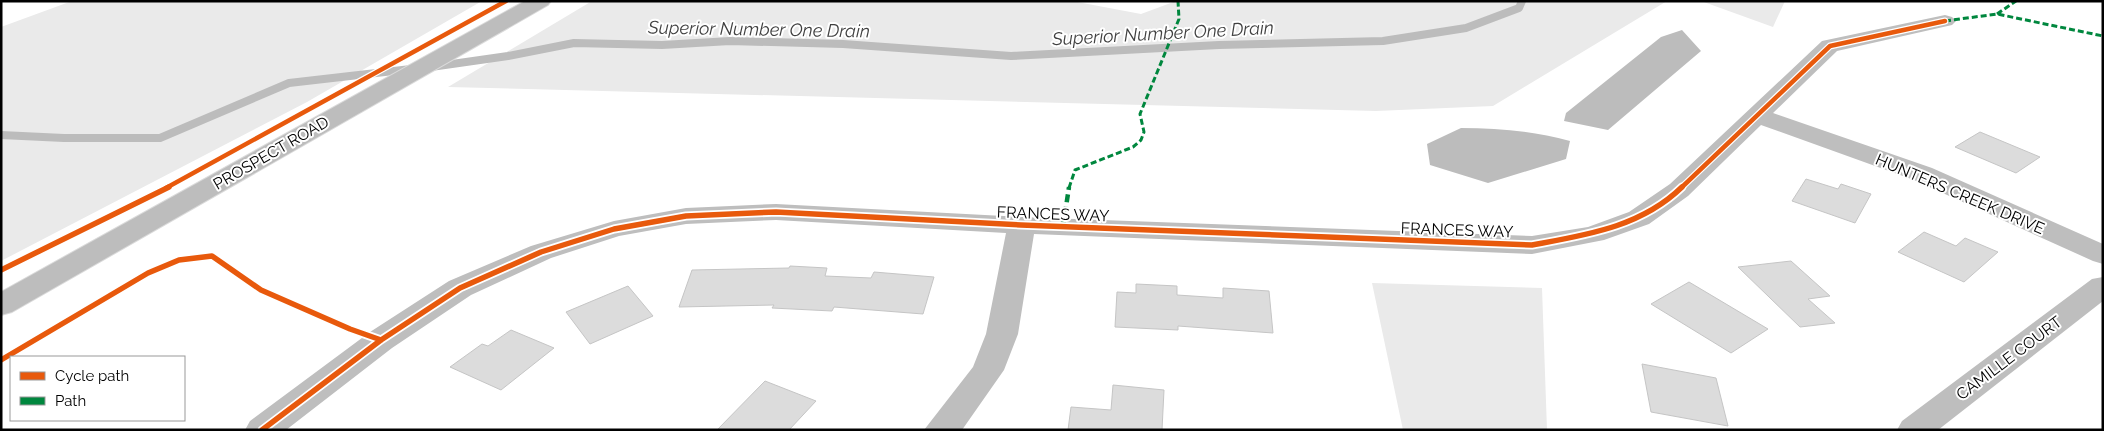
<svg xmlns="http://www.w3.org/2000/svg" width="2104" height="431" font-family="Raleway,sans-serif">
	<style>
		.green { fill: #eaeaea }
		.water { fill: #bcbcbc }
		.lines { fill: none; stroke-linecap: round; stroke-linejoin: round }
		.stream { stroke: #bcbcbc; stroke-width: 8 }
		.building { fill: #dcdcdc; stroke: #c5c5c5 }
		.major-casing { stroke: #dbdbdb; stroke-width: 2 }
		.minor { fill: #bebebe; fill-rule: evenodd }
		.major { fill: #bdbdbd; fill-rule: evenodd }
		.quiet-far1 { stroke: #00873e; stroke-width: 3; stroke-dasharray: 6 3; stroke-linecap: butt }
		.quiet { stroke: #00873e; stroke-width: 4.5; stroke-dasharray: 8 4.5; stroke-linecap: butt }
		.cycleway-far1-casing { stroke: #fff; stroke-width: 7 }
		.cycleway-casing { stroke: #fff; stroke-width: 9 }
		.cycleway-far1 { stroke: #e8590c; stroke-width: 4.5 }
		.cycleway { stroke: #e8590c; stroke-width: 5.5 }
		.labels { text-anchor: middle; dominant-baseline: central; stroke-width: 4; stroke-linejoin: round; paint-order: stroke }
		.street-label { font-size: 16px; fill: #000; stroke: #fff }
		.water-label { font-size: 18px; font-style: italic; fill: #404040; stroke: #fff }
	</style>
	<rect width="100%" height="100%" fill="#fff"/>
	<path class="green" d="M 72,1 L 482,1 L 307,102 L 1,261 L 1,27 Z
		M 592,1 L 1072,1 L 1141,14 L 1176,1 L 1667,1 L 1493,106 L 1376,111 L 448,87 Z
		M 1701,1 L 1785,1 L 1773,27 Z
		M 1372,283 L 1542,288 L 1547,430 L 1403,430 Z"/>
	<path class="water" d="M 1682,30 L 1701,51 L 1608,130 L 1564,121 L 1566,113 L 1661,37 Z
		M 1461,128 C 1499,128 1533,131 1570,141 L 1566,159 L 1488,183 L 1430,165 L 1427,144 Z"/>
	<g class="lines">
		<path class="stream" d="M 431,67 L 508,56 L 574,43 L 662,45 L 730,41 L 843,44 L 1011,56 L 1219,45 L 1383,41 L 1466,28 L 1519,8 L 1522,1
			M 1,135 L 64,138 L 160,138 L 289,83 L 411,69"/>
	</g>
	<path class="building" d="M 1980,132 L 2040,157 L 2016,173 L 1955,147 Z
		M 1806,179 L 1838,189 L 1841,184 L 1871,194 L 1855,223 L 1792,201 Z
		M 1924,232 L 1956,246 L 1965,238 L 1998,252 L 1964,282 L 1898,252 Z
		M 1791,261 L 1830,296 L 1808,299 L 1835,323 L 1800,327 L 1738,267 Z
		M 790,266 L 827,268 L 825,276 L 871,278 L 874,272 L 934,277 L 923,314 L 834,307 L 832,311 L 772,308 L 774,305 L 679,307 L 692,270 L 789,268 Z
		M 1689,282 L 1768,329 L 1731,353 L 1651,304 Z
		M 1136,284 L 1177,286 L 1177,295 L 1223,298 L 1223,288 L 1269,291 L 1273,333 L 1178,326 L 1178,330 L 1115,327 L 1117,292 L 1136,293 Z
		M 628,286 L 653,316 L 590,344 L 566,312 Z
		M 511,330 L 554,348 L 501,390 L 450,367 L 482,344 L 488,346 Z
		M 1642,364 L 1716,378 L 1728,426 L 1651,412 Z
		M 765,381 L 816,401 L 789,430 L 717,430 Z
		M 1113,385 L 1164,390 L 1162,430 L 1068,430 L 1071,407 L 1111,410 Z"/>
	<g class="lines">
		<defs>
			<path id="major" d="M 525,1 L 551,1 L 548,5 L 12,312 L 1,315 L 1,292 Z"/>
		</defs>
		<use href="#major" class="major-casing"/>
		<path class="minor" d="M 1945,15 L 1952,17 L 1956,21 L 1952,25 L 1837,51 L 1773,113 L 1932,168 L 2103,244 L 2103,264 L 2093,261 L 1914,180 L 1761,125 L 1688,196 L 1649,224 L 1604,240 L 1532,254 L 1034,234 L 1018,334 L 1004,370 L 962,430 L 924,430 L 973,367 L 986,334 L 1006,233 L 776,220 L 686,224 L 619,236 L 551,258 L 471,295 L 392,348 L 286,430 L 245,430 L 250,421 L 370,332 L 449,281 L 531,246 L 614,221 L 686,208 L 776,204 L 1021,217 L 1532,236 L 1588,227 L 1629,212 L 1670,184 L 1822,41 Z
			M 2103,277 L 2103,301 L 1938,430 L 1897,430 L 1902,421 L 2092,279 Z"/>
		<use href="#major" class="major"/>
		<path class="quiet-far1" d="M 1997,14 L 2016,1
			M 1945,21 L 1997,14 L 2103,36
			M 1069,188 L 1075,170 L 1133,147 L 1141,140 L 1144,132 L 1140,114 L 1179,19 L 1178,1"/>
		<path class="quiet" d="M 1063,227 L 1069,187"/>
		<defs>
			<path id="cycleway-far1" d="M 166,188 L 506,1
				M 1681,188 L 1830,46 L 1945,21"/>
			<path id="cycleway" d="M 1,270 L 169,187
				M 1,360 L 148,273 L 179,260 L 212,256 L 261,290 L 350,329 L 381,340
				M 262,430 L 381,340 L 460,288 L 541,252 L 614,229 L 686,216 L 776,212 L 1021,225 L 1532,245 C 1586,235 1641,227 1682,187"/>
		</defs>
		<use href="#cycleway-far1" class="cycleway-far1-casing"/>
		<use href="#cycleway" class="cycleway-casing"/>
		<use href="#cycleway-far1" class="cycleway-far1"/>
		<use href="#cycleway" class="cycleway"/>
	</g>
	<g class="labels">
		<g class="street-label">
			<text transform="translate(271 153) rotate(-30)">PROSPECT ROAD</text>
			<text transform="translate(1960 194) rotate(23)">HUNTERS CREEK DRIVE</text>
			<text transform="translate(1053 214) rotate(2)">FRANCES WAY</text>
			<text transform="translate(1457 230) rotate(2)">FRANCES WAY</text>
			<text transform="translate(2009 358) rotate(-37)">CAMILLE COURT</text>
		</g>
		<g class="water-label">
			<text transform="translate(759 29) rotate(1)">Superior Number One Drain</text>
			<text transform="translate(1163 33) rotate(-3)">Superior Number One Drain</text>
		</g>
	</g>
	<rect width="2104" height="431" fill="none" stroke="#000000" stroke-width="5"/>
	<rect x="10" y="356" width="175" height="65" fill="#ffffff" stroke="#999999"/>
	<rect x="20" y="372" width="25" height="8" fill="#e8590c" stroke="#999999"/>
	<text x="55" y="381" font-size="15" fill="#000000">Cycle path</text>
	<rect x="20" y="397" width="25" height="8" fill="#00873e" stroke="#999999"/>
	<text x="55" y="406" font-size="15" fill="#000000">Path</text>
</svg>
